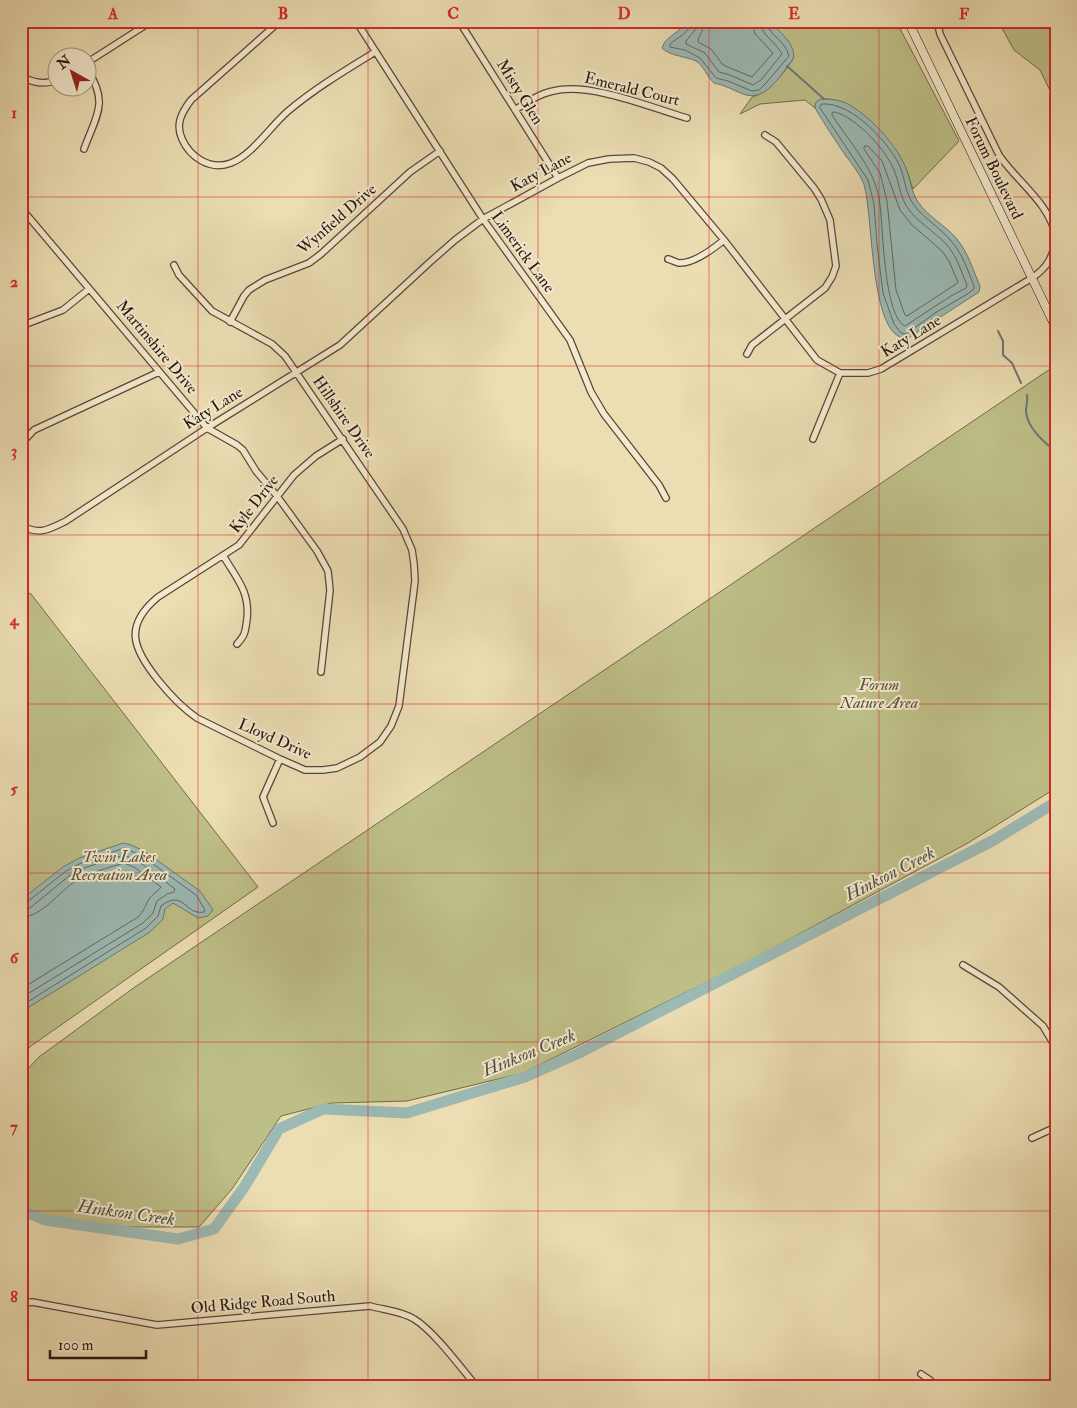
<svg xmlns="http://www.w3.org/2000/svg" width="1077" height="1408" font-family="'IM FELL Double Pica',serif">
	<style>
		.green { fill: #bebf88; stroke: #726a4a }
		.water { fill: #9cbab5; stroke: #6d7872 }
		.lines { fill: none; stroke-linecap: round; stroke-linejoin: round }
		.shore { stroke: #626861; stroke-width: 1 }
		.stream { stroke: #6d7872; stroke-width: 2 }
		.river { stroke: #9cbab5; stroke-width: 11 }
		.street-casing { stroke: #584736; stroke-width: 8 }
		.secondary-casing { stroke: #27150d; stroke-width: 9 }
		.street { stroke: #f3e9ce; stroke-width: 5.5 }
		.secondary { stroke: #f3e9ce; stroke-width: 8 }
		.grid { fill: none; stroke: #d62828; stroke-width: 1; stroke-opacity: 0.55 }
		.labels { text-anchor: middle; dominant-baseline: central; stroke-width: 4; stroke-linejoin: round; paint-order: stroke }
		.street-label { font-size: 16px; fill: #27150d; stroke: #f3e9ce }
		.park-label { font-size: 16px; font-style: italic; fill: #5c5038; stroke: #f3e9ce }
		.water-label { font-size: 18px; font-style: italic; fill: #504f48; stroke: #f3e9ce }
		.neatline { fill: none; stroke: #d62828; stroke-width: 2 }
		.grid-label { font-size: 16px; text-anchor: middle; font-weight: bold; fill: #d62828 }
	</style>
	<rect width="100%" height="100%" fill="#ecddb3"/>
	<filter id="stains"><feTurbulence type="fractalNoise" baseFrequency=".004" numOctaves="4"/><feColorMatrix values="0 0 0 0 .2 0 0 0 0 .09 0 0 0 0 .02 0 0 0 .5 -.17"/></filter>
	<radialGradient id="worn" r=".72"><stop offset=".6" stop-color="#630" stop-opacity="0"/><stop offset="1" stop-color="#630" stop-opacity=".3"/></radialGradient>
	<path class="green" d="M 769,21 L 839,23 L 896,21 L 959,141 L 913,189 C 910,182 909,174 905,167 C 902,161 897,156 894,151 C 878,129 857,101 828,99 C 820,99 815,100 815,108 L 805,100 L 760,104 L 740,114 L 752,97 C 765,95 790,68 794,56 L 787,40 Z
		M 998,21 L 1056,21 L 1056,103 L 1040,70 L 1014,50 Z
		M 1056,365 L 1056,788 L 968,843 L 751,960 L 523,1073 L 407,1101 L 332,1103 L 281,1116 L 232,1189 L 199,1227 L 124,1227 L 36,1216 L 21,1209 L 21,1076 L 39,1057 L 132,989 Z
		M 21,590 L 31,594 L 258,887 L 31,1046 L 21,1056 Z"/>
	<path class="water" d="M 686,21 L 769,21 C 778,31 797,44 793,59 C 781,74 766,103 743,94 C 733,90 725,85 714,83 C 707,77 704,66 696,61 C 685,56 670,56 662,48 C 665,36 681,33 686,21 Z
		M 823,99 C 831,99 839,100 846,103 C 868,114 895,143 905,166 C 910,177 911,192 918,202 C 928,217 945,225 956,238 C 968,252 973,270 980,286 L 979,292 L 908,338 C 868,343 874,207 863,182 C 859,173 852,164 846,156 C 835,140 825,125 815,108 C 815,102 817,100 823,99 Z
		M 123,843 L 131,845 L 144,851 L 200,891 L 213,910 L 208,916 L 198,918 L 173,903 L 165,909 L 163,919 L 150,932 L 21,1012 L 21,900 L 63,867 L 79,858 Z"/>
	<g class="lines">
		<path class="shore" d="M 691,21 C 690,33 678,37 670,44 L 670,47 L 685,50 L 700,58 L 716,78 L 728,81 L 752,91 L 759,90 L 765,84 L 789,56 C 786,41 768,35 766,21
			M 697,21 L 695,30 L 686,41 L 686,44 L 705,53 L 719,72 L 730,75 L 753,85 L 761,80 L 782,54 C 776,42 761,35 759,21
			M 705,21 C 705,29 698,36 698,42 L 711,49 L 723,65 L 752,77 L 773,53 L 755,34 L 752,21
			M 822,104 C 851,101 891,144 901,169 C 905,180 906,195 914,205 C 924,219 941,228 952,242 C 963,255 968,271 974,286 L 974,289 L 969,293 L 935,313 L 906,334 L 901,333 L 894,324 L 883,293 L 877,244 L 874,204 L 868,180 L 820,108 Z
			M 835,112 C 857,118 886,150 894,170 C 899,182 900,196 907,207 C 917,222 934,231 946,244 C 957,256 961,271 967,285 L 966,288 L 951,296 L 905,326 C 884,317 883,228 880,205 C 877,171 850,143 832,115 L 832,113 Z
			M 865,146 L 868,146 L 882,161 L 900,210 L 912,225 L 942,251 L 949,261 L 958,282 L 956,284 L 907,316 L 905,315 L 896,290 L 887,201 L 880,173 L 864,149 Z
			M 21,904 L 26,903 L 66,871 L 81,863 L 124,848 L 142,856 L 196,895 L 205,910 L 204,912 C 185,916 184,888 161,906 L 158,916 L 146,928 L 21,1006
			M 21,910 L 30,908 L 69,876 L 84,868 L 124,855 L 138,861 L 175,889 L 174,892 L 167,894 L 157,901 L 153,913 L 143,923 L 21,998
			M 21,917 C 43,917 59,891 76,881 C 91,872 107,868 124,863 L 134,867 L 161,887 C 158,892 152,894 149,899 C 145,906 144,911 138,917 L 21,989"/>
		<path class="stream" d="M 787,66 L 824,99
			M 998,331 L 1003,341 L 1003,355 L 1012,363 L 1021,383
			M 1027,395 C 1028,401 1026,406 1026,411 C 1027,428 1044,442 1056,452"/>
		<path class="river" d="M 21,1210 L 45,1220 L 178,1239 L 214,1229 L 245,1186 L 279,1129 L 323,1109 L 407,1113 L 525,1077 L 579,1053 L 994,840 L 1056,802"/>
		<defs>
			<path id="street" d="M 280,21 L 191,100 C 182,112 175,124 182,139 C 190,157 210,171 231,163 C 252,155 270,127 287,112 C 314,89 344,71 375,52
				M 356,21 L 483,219 L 570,340 L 591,392 L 604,414 L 659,485 L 666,498
				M 459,21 L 558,178
				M 937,21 L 940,34 L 999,155 C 1018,183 1049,202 1056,237
				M 88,62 L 152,21
				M 21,76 C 33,83 45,86 58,79
				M 515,110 C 527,102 539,94 553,91 C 590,82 649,107 687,118
				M 84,149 C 96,116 109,103 88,71
				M 21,208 L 207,428 L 237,445 L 243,450 L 256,471 L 277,496 L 317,551 L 328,571 L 330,590 L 321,672
				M 668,259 C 672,260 677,263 680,263 C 695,263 713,249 724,240
				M 174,265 L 179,275 L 212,311 L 272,344 L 285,356 L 403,529 L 412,550 L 414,564 L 415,581 L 399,706 L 391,726 L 380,742 L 360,757 L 337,768 L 323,770 L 305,770 L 280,759 L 197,718 C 181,707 170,695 158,680 C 133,649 123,626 158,597 L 239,545 L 294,475 L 316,456 L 343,439
				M 230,322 L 244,296 L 249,290 L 265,280 L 309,263 L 321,254 L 410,172 L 440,151
				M 21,326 L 63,310 L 89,289
				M 747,354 L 752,345 L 825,288 L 832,277 L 836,266 L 830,220 L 821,199 L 814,188 L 776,142 L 765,135
				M 813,439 L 840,373
				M 21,444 L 34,430 L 159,372
				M 21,524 C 37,537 50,529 66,521 L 207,428 L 340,345 L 430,262 L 455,240 L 483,219 L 558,178 L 588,163 L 609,159 L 634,158 L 649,162 L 661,168 L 673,179 L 724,240 L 817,360 L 840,373 L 868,373 L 881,369 L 1032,278 C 1048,267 1053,257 1056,237
				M 224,557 C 237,579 250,592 247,619 C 245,632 246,634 237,644
				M 273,823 L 263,797 L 280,759
				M 963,965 L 999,987 L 1043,1026 L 1056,1048
				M 1032,1138 L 1056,1127
				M 21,1304 L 32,1302 L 157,1325 L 370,1306 C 384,1310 402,1311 414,1319 C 434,1331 461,1368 477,1387
				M 921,1374 L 930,1380 L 936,1387"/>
			<path id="secondary" d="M 908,21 L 1056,328"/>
		</defs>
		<use href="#street" class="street-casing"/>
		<use href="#secondary" class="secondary-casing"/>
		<use href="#street" class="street"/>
		<use href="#secondary" class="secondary"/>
	</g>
	<path class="grid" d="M 198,21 L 198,1387M 368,21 L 368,1387M 538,21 L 538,1387M 709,21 L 709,1387M 879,21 L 879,1387M 21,197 L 1056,197M 21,366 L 1056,366M 21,535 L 1056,535M 21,704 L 1056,704M 21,873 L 1056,873M 21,1042 L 1056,1042M 21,1211 L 1056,1211"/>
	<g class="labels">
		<g class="street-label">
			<text transform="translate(632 89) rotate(14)">Emerald Court</text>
			<text transform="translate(520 92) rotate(58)">Misty Glen</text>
			<text transform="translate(994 168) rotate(64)">Forum Boulevard</text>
			<text transform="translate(541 172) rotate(-28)">Katy Lane</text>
			<text transform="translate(337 219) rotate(-41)">Wynfield Drive</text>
			<text transform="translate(523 252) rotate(54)">Limerick Lane</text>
			<text transform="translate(911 336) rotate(-31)">Katy Lane</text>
			<text transform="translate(157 347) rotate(50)">Martinshire Drive</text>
			<text transform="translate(213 408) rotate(-32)">Katy Lane</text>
			<text transform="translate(344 417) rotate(55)">Hillshire Drive</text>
			<text transform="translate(254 504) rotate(-52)">Kyle Drive</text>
			<text transform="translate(275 739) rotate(24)">Lloyd Drive</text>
			<text transform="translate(263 1302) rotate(-5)">Old Ridge Road South</text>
		</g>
		<g class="park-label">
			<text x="879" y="685">Forum<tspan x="879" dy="18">Nature Area</tspan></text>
			<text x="119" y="857">Twin Lakes<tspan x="119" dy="18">Recreation Area</tspan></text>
		</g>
		<g class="water-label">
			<text transform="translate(890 874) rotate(-27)">Hinkson Creek</text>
			<text transform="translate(529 1053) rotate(-22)">Hinkson Creek</text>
			<text transform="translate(126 1213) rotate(8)">Hinkson Creek</text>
		</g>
	</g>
	<rect width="1077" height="1408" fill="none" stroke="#ecddb3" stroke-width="55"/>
	<g transform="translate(72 72) rotate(321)"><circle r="24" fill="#f3e9ce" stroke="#a19481"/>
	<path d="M0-4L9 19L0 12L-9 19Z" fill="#8f2418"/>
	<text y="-8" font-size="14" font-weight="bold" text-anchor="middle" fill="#27150d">N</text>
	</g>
	<path d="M50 1350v8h96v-8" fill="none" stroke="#27150d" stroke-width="2.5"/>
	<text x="58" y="1350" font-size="15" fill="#27150d" stroke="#f3e9ce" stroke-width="4" paint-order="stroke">100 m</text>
	<rect x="28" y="28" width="1022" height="1352" class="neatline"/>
	<g class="grid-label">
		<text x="113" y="19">A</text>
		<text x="283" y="19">B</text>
		<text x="453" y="19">C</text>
		<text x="624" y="19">D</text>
		<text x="794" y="19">E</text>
		<text x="964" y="19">F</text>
		<text x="14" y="118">1</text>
		<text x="14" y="287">2</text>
		<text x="14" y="456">3</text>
		<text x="14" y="625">4</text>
		<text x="14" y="794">5</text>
		<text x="14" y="963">6</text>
		<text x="14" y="1132">7</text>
		<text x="14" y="1302">8</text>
	</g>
	<rect width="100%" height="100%" filter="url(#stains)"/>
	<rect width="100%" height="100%" fill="url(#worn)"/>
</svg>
